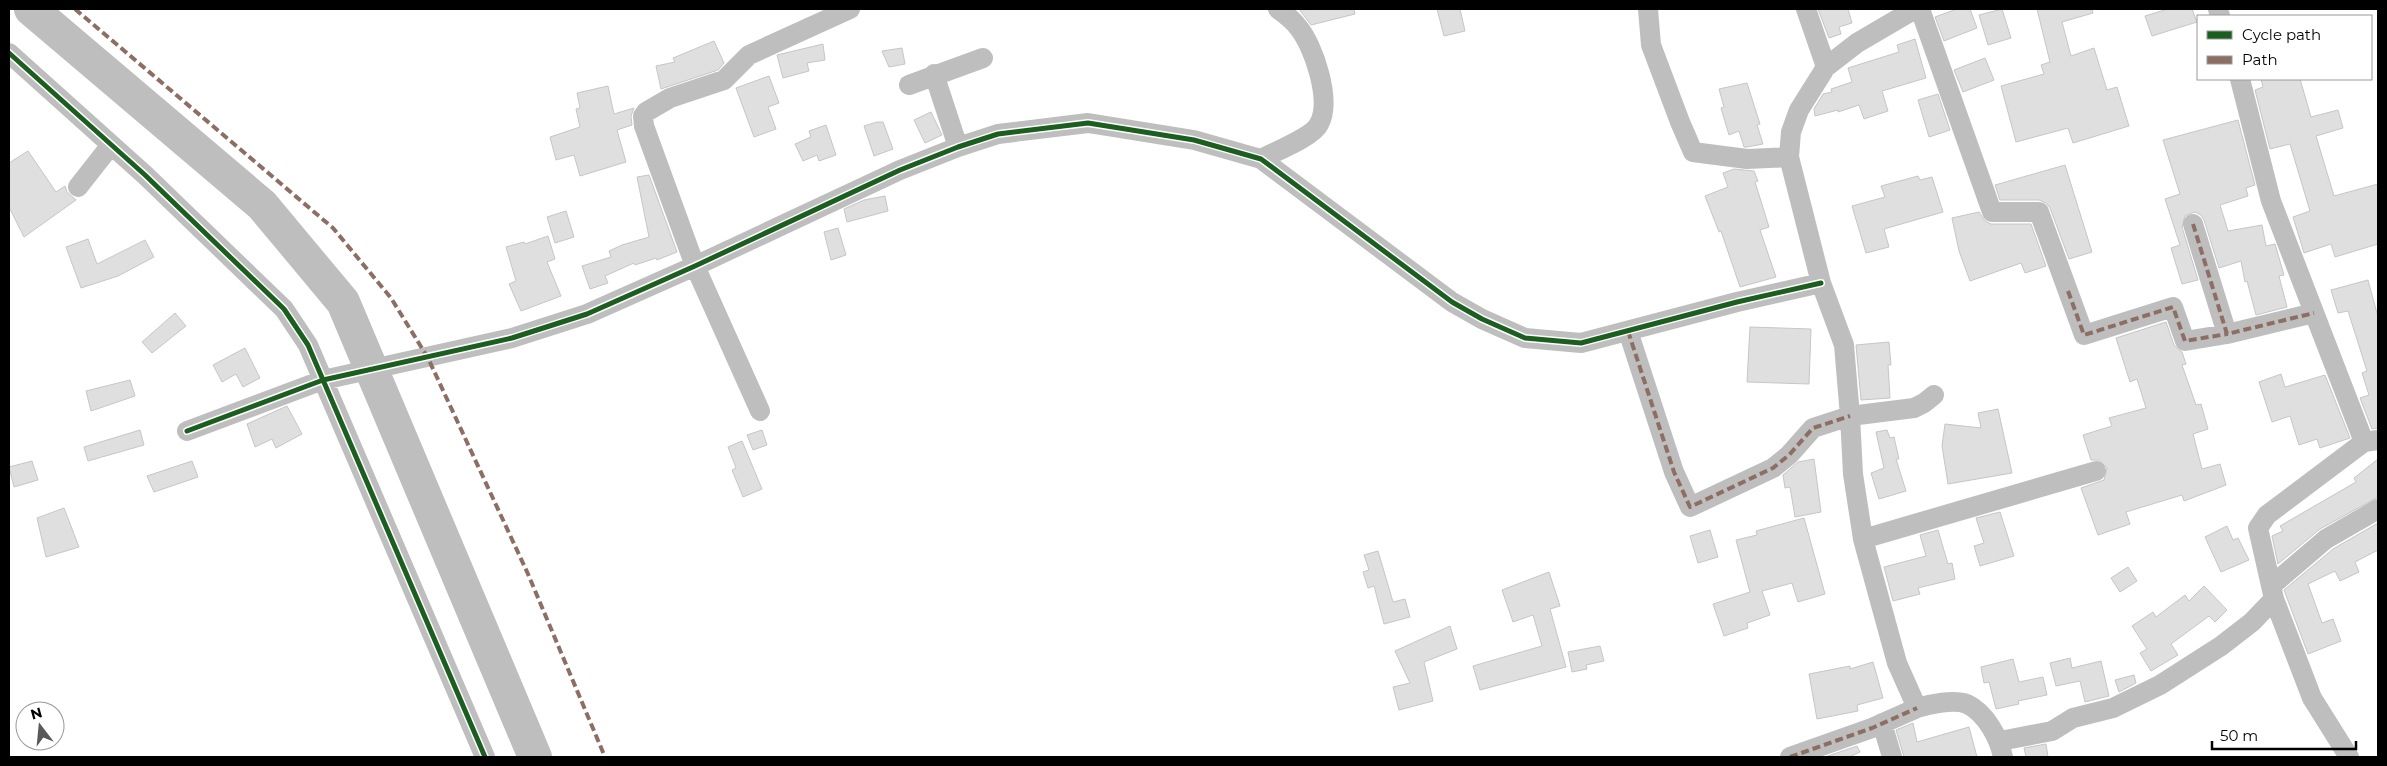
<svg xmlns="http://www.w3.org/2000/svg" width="2387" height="766" font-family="Montserrat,sans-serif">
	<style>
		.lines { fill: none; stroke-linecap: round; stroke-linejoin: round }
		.river { stroke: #bebebe; stroke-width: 34 }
		.building { fill: #dfdfdf; stroke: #c6c6c6 }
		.minor { stroke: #bebebe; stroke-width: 20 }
		.quiet { stroke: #8d6e63; stroke-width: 4; stroke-dasharray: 8 4; stroke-linecap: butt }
		.cycleway-casing { stroke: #fff; stroke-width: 8 }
		.cycleway { stroke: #1b5e20; stroke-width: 5 }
	</style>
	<rect width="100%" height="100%" fill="#fff"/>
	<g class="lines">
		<path class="river" d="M 31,9 L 262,205 L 343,302 L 535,757"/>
	</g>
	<path class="building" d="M 1299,9 L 1354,9 L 1355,14 L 1311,25 Z
		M 1437,9 L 1460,9 L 1465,31 L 1444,36 Z
		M 1818,9 L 1848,9 L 1852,23 L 1839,27 L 1841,34 L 1829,38 Z
		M 1957,9 L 1970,9 L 1977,28 L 1944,41 L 1935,17 Z
		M 2002,9 L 2011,38 L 1988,45 L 1979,15 Z
		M 2037,9 L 2092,9 L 2093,13 L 2062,22 L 2071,56 L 2094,48 L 2107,90 L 2117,87 L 2129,126 L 2073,143 L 2068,128 L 2016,142 L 2001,86 L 2044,74 L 2041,65 L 2050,62 Z
		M 2168,9 L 2192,9 L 2197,22 L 2152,36 L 2145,16 Z
		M 1915,39 L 1926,78 L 1882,91 L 1888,111 L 1864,119 L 1859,105 L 1838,112 L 1838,110 L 1815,116 L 1814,109 L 1823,94 L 1832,92 L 1831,89 L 1852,82 L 1848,68 L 1899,52 L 1897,45 Z
		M 714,41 L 724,63 L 718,70 L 661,89 L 656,66 L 675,62 L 673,58 Z
		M 823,44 L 825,60 L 807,63 L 809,71 L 783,78 L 777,55 Z
		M 902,48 L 905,64 L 889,67 L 882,51 Z
		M 1985,58 L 1994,80 L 1963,92 L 1954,70 Z
		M 769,76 L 779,103 L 768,107 L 776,129 L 754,137 L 736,88 Z
		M 2261,79 L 2300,79 L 2311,117 L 2338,110 L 2343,128 L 2316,136 L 2334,196 L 2378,184 L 2378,244 L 2335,257 L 2331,244 L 2304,253 L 2293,217 L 2310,211 L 2290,144 L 2270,149 L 2255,90 L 2263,87 Z
		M 1747,83 L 1760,124 L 1757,125 L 1763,144 L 1747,147 L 1744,147 L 1739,131 L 1729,135 L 1721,108 L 1724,107 L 1719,89 Z
		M 608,86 L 614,114 L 634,108 L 631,116 L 632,125 L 617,130 L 626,162 L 580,176 L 574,155 L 556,160 L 550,137 L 580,127 L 576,109 L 580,108 L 577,93 Z
		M 1938,94 L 1950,130 L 1929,137 L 1918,100 Z
		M 931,112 L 942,135 L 925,143 L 914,120 Z
		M 2238,120 L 2255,185 L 2246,188 L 2248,196 L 2220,205 L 2228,231 L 2262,225 L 2266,246 L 2275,244 L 2284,275 L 2279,276 L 2287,307 L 2256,315 L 2247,281 L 2245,282 L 2241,261 L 2219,268 L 2204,220 L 2201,215 L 2195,212 L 2185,216 L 2182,227 L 2198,280 L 2182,284 L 2171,248 L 2180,245 L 2165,199 L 2180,194 L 2163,140 Z
		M 877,122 L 883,122 L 893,149 L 874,156 L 864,126 Z
		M 826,125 L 836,155 L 819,161 L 817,155 L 803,161 L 795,144 L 811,137 L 809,131 Z
		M 28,151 L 56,192 L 65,186 L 67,192 L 76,200 L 24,237 L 9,207 L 9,163 Z
		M 2065,165 L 2092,252 L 2069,259 L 2050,208 L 2046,203 L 2039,200 L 2000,200 L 1995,185 Z
		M 1734,169 L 1754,171 L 1758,181 L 1755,182 L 1769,227 L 1760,230 L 1776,277 L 1740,287 L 1721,231 L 1719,232 L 1705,196 L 1728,187 L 1723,173 Z
		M 649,175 L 677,252 L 657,260 L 656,258 L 635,265 L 634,263 L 605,276 L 608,283 L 590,289 L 582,266 L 611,257 L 609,251 L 622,245 L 649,237 L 637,177 Z
		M 1918,176 L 1920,180 L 1932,177 L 1943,212 L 1884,229 L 1889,247 L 1866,253 L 1852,206 L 1885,197 L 1881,186 Z
		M 885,196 L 888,211 L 847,222 L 844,209 L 864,200 Z
		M 566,211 L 574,237 L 555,243 L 547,217 Z
		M 1979,212 L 1985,221 L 1991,224 L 2031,224 L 2046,266 L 2025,273 L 2021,263 L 1970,281 L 1959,251 L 1952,218 Z
		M 838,228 L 846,255 L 831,260 L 824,232 Z
		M 548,236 L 555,259 L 547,262 L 561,296 L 521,311 L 509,284 L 516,281 L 506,247 L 524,242 L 525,244 Z
		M 88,239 L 97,264 L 145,240 L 154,257 L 118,276 L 81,288 L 66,247 Z
		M 2368,280 L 2378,317 L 2378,428 L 2372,429 L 2360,398 L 2369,395 L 2362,373 L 2367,371 L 2348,311 L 2338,313 L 2331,290 Z
		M 175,313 L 186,326 L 152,353 L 142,342 Z
		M 2166,322 L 2174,345 L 2182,352 L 2186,364 L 2182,365 L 2196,405 L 2201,404 L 2208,429 L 2193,434 L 2202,469 L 2220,464 L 2226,485 L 2184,501 L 2182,495 L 2126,512 L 2130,524 L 2098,535 L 2081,488 L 2104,480 L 2107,468 L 2099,460 L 2091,460 L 2083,435 L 2112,426 L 2109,418 L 2146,408 L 2137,379 L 2130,382 L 2116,338 Z
		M 1750,327 L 1811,329 L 1809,384 L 1747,382 Z
		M 1889,342 L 1891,365 L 1888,365 L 1890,398 L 1861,400 L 1856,345 Z
		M 245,348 L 260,378 L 243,387 L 236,374 L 222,382 L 213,365 Z
		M 2281,374 L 2285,387 L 2325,375 L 2350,438 L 2320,448 L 2317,439 L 2299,445 L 2290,416 L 2272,422 L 2259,382 Z
		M 130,380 L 135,396 L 91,411 L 86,391 Z
		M 287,406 L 302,434 L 276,448 L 272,439 L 255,447 L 247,424 Z
		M 1998,409 L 2012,473 L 1948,484 L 1942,446 L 1945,424 L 1981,428 L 1978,413 Z
		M 140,430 L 144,445 L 88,461 L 84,447 Z
		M 762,430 L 767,445 L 753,450 L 747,435 Z
		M 1887,430 L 1890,438 L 1894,437 L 1899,459 L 1896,459 L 1906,491 L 1879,499 L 1871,473 L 1884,468 L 1876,432 Z
		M 742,441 L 762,489 L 743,497 L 732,470 L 736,468 L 728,447 Z
		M 1814,459 L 1821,512 L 1795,517 L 1790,487 L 1785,488 L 1783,475 L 1798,462 Z
		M 2378,459 L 2378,497 L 2320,529 L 2278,564 L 2272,536 L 2283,531 L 2280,526 L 2356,482 L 2354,478 Z
		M 32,461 L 38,480 L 14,487 L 9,467 Z
		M 192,461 L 198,477 L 154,492 L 147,476 Z
		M 64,508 L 79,547 L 46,557 L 37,518 Z
		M 2000,512 L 2014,556 L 1980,566 L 1974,546 L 1984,543 L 1976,518 Z
		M 1804,518 L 1825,594 L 1798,602 L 1792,583 L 1762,591 L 1770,615 L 1747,623 L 1748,628 L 1724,636 L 1713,604 L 1750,592 L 1736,540 L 1757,535 L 1756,531 Z
		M 2378,523 L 2378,550 L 2355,562 L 2359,572 L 2340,581 L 2335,571 L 2308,584 L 2322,623 L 2333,619 L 2341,641 L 2308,654 L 2284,590 L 2333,549 Z
		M 2227,526 L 2233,540 L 2238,538 L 2249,560 L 2221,572 L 2205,537 Z
		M 1710,530 L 1718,557 L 1698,563 L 1690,536 Z
		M 1938,530 L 1948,564 L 1952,563 L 1955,579 L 1918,588 L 1920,594 L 1893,601 L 1884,567 L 1926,556 L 1920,535 Z
		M 1378,551 L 1393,602 L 1405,599 L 1410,617 L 1384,624 L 1374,586 L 1368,588 L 1363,572 L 1369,570 L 1364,555 Z
		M 2128,567 L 2137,581 L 2120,592 L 2111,578 Z
		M 1549,572 L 1560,606 L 1550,609 L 1566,667 L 1480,690 L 1473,666 L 1542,646 L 1533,615 L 1513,622 L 1502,590 Z
		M 2204,586 L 2227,610 L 2215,622 L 2209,616 L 2171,644 L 2178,655 L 2151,671 L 2140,653 L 2147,649 L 2132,626 L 2153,612 L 2156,617 L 2185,595 L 2189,601 Z
		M 1450,626 L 1457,649 L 1424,662 L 1433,701 L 1399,710 L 1393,687 L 1410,683 L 1395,651 Z
		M 1600,646 L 1604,661 L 1586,665 L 1587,669 L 1572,672 L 1568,652 Z
		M 2070,658 L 2072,668 L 2101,661 L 2109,696 L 2085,702 L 2080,681 L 2056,686 L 2050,663 Z
		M 2013,659 L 2019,682 L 2043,677 L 2047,695 L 2018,701 L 2019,704 L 1996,709 L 1989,682 L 1984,683 L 1981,667 Z
		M 1873,662 L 1883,698 L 1857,705 L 1858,711 L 1817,719 L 1809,674 L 1850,666 L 1850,669 Z
		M 2134,675 L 2136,683 L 2119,692 L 2115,680 Z
		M 1913,723 L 1917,742 L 1969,727 L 1977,757 L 1904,757 L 1896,730 Z
		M 2046,744 L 2048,757 L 2026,757 L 2024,748 Z
		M 1857,746 L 1860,752 L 1849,757 L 1825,757 Z"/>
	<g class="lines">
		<path class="minor" d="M 1648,9 L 1651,45 L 1680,122 L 1693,152 L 1747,159 L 1789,157
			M 1806,9 L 1826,67
			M 1920,9 L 1992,212 L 2039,212 L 2084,335 L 2173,307 L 2185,341 L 2227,334
			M 2218,9 L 2220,16
			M 9,53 L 145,175 L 284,309 L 308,345 L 485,757
			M 934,74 L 958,147
			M 2240,79 L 2271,201 L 2364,442 L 2378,440
			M 909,85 L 983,58
			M 1261,159 C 1274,152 1313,137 1319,124 C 1332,101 1314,46 1298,27 C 1293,20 1285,14 1278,9
			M 78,187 L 111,145
			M 2193,224 L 2227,334 L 2314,313
			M 1628,331 L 1674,472 L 1690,507 L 1773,468 L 1789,455 L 1813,428 L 1850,416 L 1844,345 L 1821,283 L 1789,157 L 1791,132 L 1799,110 L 1826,67 L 1857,43 L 1915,9
			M 1934,395 L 1924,403 L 1914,408 L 1850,416 L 1853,474 L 1863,539 L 1897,663 L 1917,708 C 1930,704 1954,699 1967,704 C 1986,713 1999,738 2003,757
			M 760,411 L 695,266 L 644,126 L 643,116 L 646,112 L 670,98 L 724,80 L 749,55 L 850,9
			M 187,431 L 323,380 L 512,338 L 587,314 L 695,266 L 900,170 L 958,147 L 998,134 L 1088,123 L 1194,140 L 1261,159 L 1452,302 L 1482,319 L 1525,338 L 1581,343 L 1737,302 L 1821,283
			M 1863,539 L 2096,471
			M 2271,586 L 2326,539 L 2378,509
			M 1882,723 L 1892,757
			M 2000,741 L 2052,731 L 2073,718 L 2113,708 L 2160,685 L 2221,646 L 2252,622 L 2274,599
			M 1790,757 L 1872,728 L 1917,708
			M 2349,757 L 2312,698 L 2274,599 L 2258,528 L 2267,515 L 2364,442"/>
		<path class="quiet" d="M 75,9 L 333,228 L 391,298 L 428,358 L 528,574 L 605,757
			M 2193,224 L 2227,334 L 2314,313
			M 2068,291 L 2084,335 L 2173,307 L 2185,341 L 2227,334
			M 1628,331 L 1674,472 L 1690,507 L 1773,468 L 1789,455 L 1813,428 L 1850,416
			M 1790,757 L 1872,728 L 1917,708"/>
		<defs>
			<path id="cycleway" d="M 9,53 L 145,175 L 284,309 L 308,345 L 485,757
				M 187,431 L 323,380 L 512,338 L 587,314 L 695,266 L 900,170 L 958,147 L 998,134 L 1088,123 L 1194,140 L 1261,159 L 1452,302 L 1482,319 L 1525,338 L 1581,343 L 1737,302 L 1821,283"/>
		</defs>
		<use href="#cycleway" class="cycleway-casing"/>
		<use href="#cycleway" class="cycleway"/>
	</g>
	<rect width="2387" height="766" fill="none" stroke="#000000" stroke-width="20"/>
	<rect x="2197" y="15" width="175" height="65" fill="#ffffff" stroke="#999999"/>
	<rect x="2207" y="31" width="25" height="8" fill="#1b5e20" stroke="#999999"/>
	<text x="2242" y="40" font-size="15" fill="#000000">Cycle path</text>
	<rect x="2207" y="56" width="25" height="8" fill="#8d6e63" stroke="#999999"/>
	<text x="2242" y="65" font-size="15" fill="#000000">Path</text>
	<g transform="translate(40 726) rotate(344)"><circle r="24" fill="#ffffff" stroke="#999999"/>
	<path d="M0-4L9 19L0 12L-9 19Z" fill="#595959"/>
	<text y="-8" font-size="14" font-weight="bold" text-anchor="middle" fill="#000000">N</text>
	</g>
	<path d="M2212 741v8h144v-8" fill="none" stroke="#000000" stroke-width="2.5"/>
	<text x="2220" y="741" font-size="15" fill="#000000" stroke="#ffffff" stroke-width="4" paint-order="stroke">50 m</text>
</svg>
